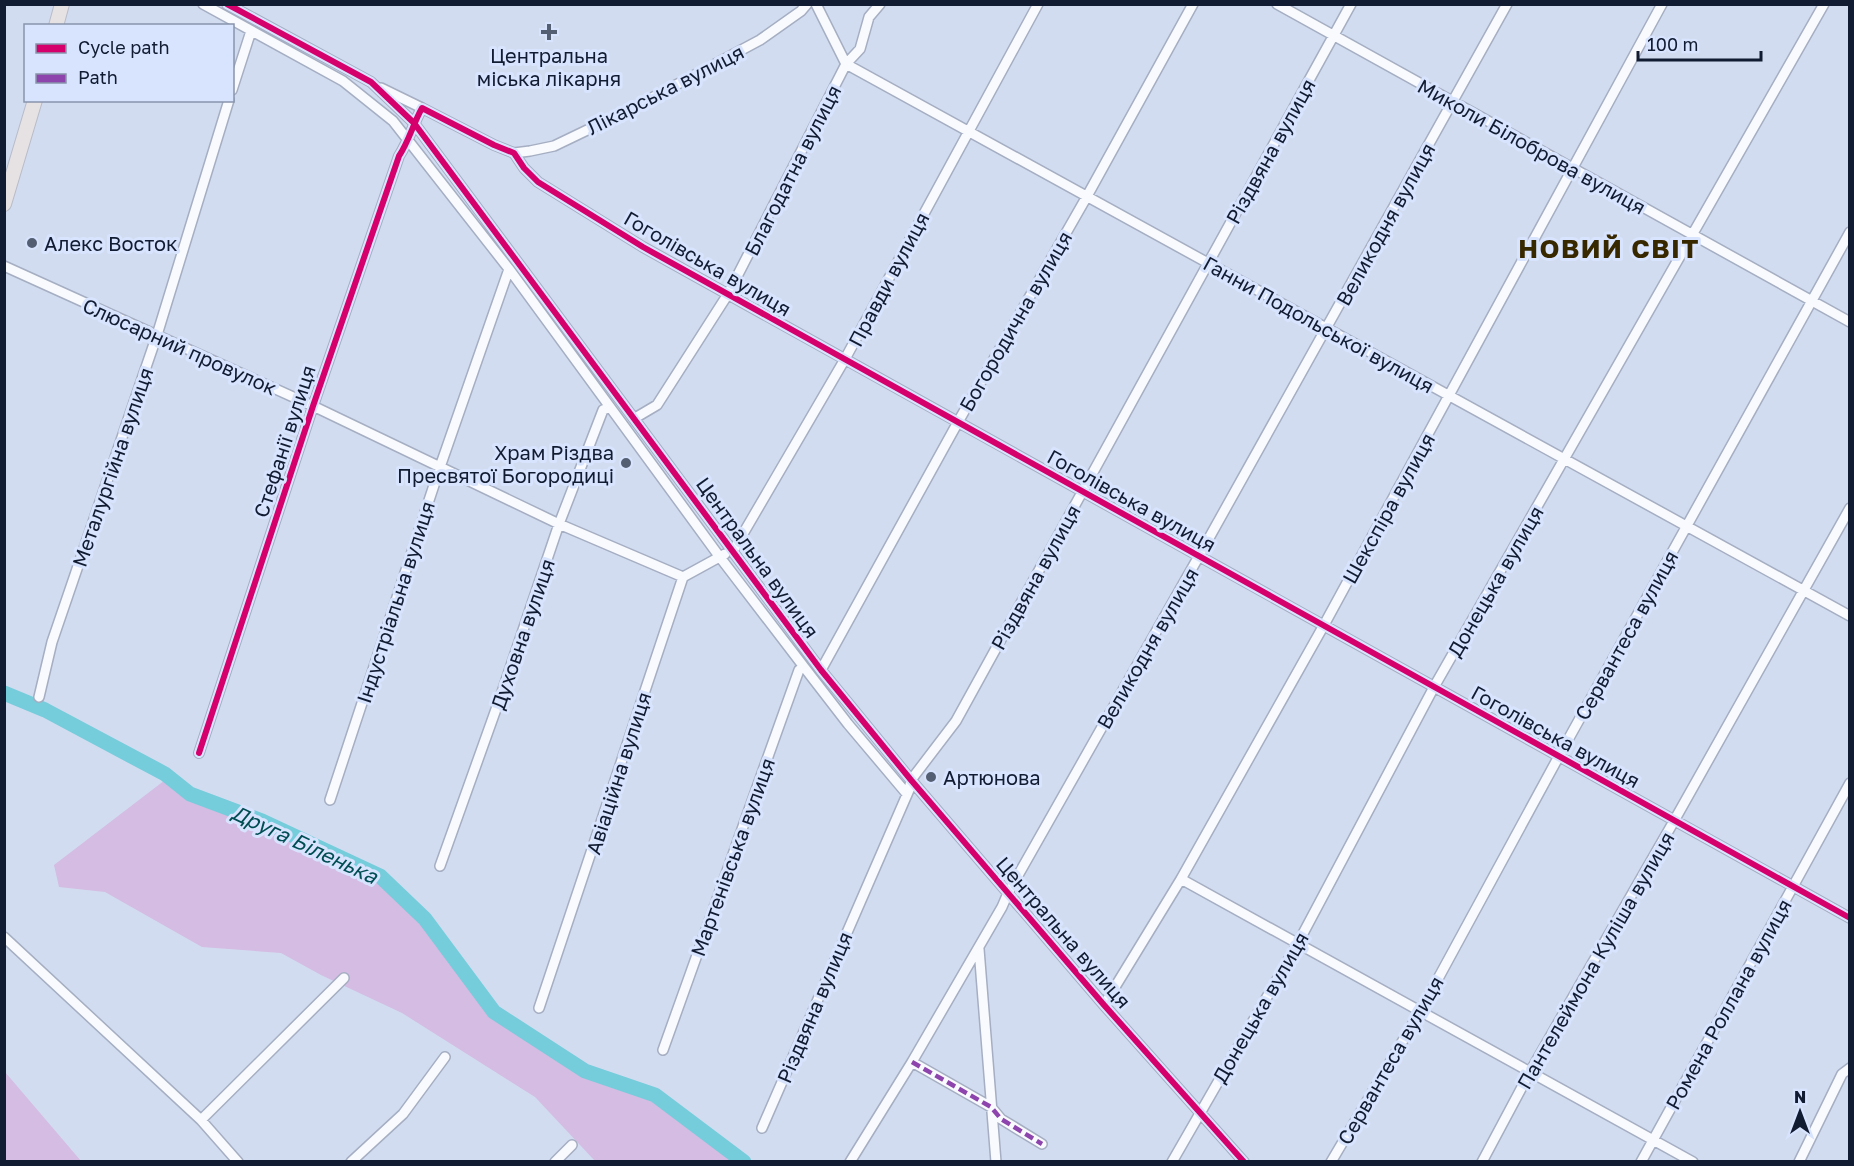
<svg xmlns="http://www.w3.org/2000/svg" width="1854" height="1166" font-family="'Golos Text',sans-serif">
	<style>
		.green { fill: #d4bce2 }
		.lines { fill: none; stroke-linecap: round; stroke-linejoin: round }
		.river { stroke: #75ccdb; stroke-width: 15 }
		.street-casing { stroke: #a5aec2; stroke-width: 12 }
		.primary-casing { stroke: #b7bcc8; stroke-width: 16 }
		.street { stroke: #f8fafd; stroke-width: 9 }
		.primary { stroke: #e6e1e3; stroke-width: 14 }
		.quiet { stroke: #8e44ad; stroke-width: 4.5; stroke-dasharray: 9 4.5; stroke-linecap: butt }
		.cycleway-casing { stroke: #d8e4fe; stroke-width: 10 }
		.cycleway { stroke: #d6006c; stroke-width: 6 }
		.poi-dot { fill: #555f74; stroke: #d8e4fe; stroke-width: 2 }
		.labels { text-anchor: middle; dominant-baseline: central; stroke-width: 6; stroke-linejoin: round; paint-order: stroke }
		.poi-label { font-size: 20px; fill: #111b31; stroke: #d8e4fe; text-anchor: start }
		.street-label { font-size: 20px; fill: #111b31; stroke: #d8e4fe }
		.water-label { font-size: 21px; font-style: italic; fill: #004d54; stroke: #d8e4fe }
		.district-label { font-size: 26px; font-weight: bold; letter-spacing: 1.5px; fill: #382800; stroke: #d8e4fe }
	</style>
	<rect width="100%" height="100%" fill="#d2dcf0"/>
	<path class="green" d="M 169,777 L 190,794 L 262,821 L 380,876 L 425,919 L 494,1012 L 585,1071 L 655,1095 L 744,1161 L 595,1161 L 535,1097 L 402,1013 L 321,975 L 281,953 L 202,947 L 105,892 L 59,887 L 54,865 Z
		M 5,1072 L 81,1161 L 5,1161 Z"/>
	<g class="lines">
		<path class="river" d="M 4,693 L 45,710 L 165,774 L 190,794 L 262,821 L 380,876 L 425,919 L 494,1012 L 585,1071 L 655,1095 L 744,1162"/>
		<defs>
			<path id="street" d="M 203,4 L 343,81 L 393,121 L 509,269 L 719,556 L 804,667 L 848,724 L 907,794
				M 227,4 L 371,82 L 414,123 L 821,670 L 911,780 L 1104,1005 L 1244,1162
				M 816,4 L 846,64 L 1850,616
				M 1277,4 L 1850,322
				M 381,88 L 422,108
				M 232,90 L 251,31
				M 514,153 L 530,151 L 554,146 L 631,109 L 760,40 L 801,11 L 807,4
				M 4,266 L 313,406 L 559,524 L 683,577
				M 635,418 L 657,405 L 728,294 L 846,64 L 860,49 L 869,17 L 880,4
				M 733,551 L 845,359 L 1038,4
				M 821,670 L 958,422 L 1086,198 L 1193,4
				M 39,697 L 52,642 L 157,335 L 229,100
				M 199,753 L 313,406 L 399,156 C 409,141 413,124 422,108 L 494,145 L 514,153 L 524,168 L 538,182 L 643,247 L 1850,918
				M 330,800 L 440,467 L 509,269
				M 440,866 L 500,698 L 559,524 L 603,410 L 610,407
				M 1181,879 L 1693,1162
				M 4,937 L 201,1120 L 238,1162
				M 979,949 L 996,1162
				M 1104,1005 L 1181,879 L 1324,625 L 1662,4
				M 539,1008 L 683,577 L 725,554
				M 663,1050 L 799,670 L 804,667
				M 912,1062 L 991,1107 L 1001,1119 L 1042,1144
				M 201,1120 L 344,978
				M 762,1128 L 909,790 L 911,780 L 956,721 L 1351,4
				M 351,1162 L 403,1114 L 445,1057
				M 555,1162 L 572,1145
				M 850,1162 L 912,1062 L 1002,907 L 1008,893 L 1199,556 L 1507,4
				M 1172,1162 L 1298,943 L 1434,687 L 1824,4
				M 1331,1162 L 1421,1010 L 1559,756 L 1850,232
				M 1482,1162 L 1530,1072 L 1674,821 L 1850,508
				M 1641,1162 L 1850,783
				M 1799,1162 L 1842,1074 L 1850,1068"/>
			<path id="primary" d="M 56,26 L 62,4
				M 4,204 L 35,100"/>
		</defs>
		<use href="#street" class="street-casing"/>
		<use href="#primary" class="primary-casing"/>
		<use href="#street" class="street"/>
		<use href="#primary" class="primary"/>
		<path class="quiet" d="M 912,1062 L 991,1107 L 1001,1119 L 1042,1144"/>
		<defs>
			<path id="cycleway" d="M 227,4 L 371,82 L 414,123 L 821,670 L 911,780 L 1104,1005 L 1244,1162
				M 199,753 L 313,406 L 399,156 C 409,141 413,124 422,108 L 494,145 L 514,153 L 524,168 L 538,182 L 643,247 L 1850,918"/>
		</defs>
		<use href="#cycleway" class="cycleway-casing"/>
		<use href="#cycleway" class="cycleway"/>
	</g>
	<g class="poi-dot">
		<path d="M546 23h6v6h6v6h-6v6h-6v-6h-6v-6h6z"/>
		<circle cx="32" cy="243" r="6"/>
		<circle cx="626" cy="463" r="6"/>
		<circle cx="931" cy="777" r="6"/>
	</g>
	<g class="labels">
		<g class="poi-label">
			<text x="549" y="55" text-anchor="middle">Центральна<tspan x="549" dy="23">міська лікарня</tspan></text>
			<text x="44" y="243">Алекс Восток</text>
			<text x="614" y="452" text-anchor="end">Храм Різдва<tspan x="614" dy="23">Пресвятої Богородиці</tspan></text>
			<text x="943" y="777">Артюнова</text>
		</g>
		<g class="street-label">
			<text transform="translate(665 89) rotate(-27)">Лікарська вулиця</text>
			<text transform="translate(1532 146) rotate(29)">Миколи Білоброва вулиця</text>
			<text transform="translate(1270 151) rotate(-61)">Різдвяна вулиця</text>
			<text transform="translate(792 170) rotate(-63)">Благодатна вулиця</text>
			<text transform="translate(1385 224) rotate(-61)">Великодня вулиця</text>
			<text transform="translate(708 263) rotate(30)">Гоголівська вулиця</text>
			<text transform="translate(888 279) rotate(-62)">Правди вулиця</text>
			<text transform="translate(1015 321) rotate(-60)">Богородична вулиця</text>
			<text transform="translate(1319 324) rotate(29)">Ганни Подольської вулиця</text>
			<text transform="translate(180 346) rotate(24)">Слюсарний провулок</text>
			<text transform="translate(284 441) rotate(-72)">Стефанії вулиця</text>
			<text transform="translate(112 467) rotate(-71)">Металургійна вулиця</text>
			<text transform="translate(1132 500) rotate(29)">Гоголівська вулиця</text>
			<text transform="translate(1388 508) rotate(-61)">Шекспіра вулиця</text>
			<text transform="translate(758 557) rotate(54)">Центральна вулиця</text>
			<text transform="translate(1035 577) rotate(-61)">Різдвяна вулиця</text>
			<text transform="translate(1495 581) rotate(-60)">Донецька вулиця</text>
			<text transform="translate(395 602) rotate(-72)">Індустріальна вулиця</text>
			<text transform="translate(522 634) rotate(-71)">Духовна вулиця</text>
			<text transform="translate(1626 635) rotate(-61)">Сервантеса вулиця</text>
			<text transform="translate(1147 648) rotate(-60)">Великодня вулиця</text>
			<text transform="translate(1556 736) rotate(29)">Гоголівська вулиця</text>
			<text transform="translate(618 773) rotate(-72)">Авіаційна вулиця</text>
			<text transform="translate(732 857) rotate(-70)">Мартенівська вулиця</text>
			<text transform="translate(1064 932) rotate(49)">Центральна вулиця</text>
			<text transform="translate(1595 960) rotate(-60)">Пантелеймона Куліша вулиця</text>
			<text transform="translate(1728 1004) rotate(-61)">Ромена Роллана вулиця</text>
			<text transform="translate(814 1007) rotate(-67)">Різдвяна вулиця</text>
			<text transform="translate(1260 1007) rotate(-60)">Донецька вулиця</text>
			<text transform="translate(1390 1060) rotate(-60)">Сервантеса вулиця</text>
		</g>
		<g class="water-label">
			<text transform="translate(305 844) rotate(25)">Друга Біленька</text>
		</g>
		<g class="district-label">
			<text x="1609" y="248">НОВИЙ СВІТ</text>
		</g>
	</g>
	<rect width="1854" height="1166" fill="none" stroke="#111b31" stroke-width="12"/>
	<rect x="24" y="24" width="210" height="78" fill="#d8e4fe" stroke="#8894ac" stroke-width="1.5"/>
	<rect x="36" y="44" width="30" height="9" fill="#d6006c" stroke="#8894ac" stroke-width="1.5"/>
	<text x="78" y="54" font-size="18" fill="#111b31">Cycle path</text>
	<rect x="36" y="74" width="30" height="9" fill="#8e44ad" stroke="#8894ac" stroke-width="1.5"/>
	<text x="78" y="84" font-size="18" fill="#111b31">Path</text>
	<g transform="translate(1800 1112)" stroke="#d8e4fe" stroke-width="4.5" paint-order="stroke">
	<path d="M0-4.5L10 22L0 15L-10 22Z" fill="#111b31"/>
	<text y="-9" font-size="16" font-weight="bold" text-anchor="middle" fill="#111b31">N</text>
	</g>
	<path d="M1638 51v9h123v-9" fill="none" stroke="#111b31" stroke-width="3"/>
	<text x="1647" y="51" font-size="18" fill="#111b31" stroke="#d8e4fe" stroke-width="4.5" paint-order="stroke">100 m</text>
</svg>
